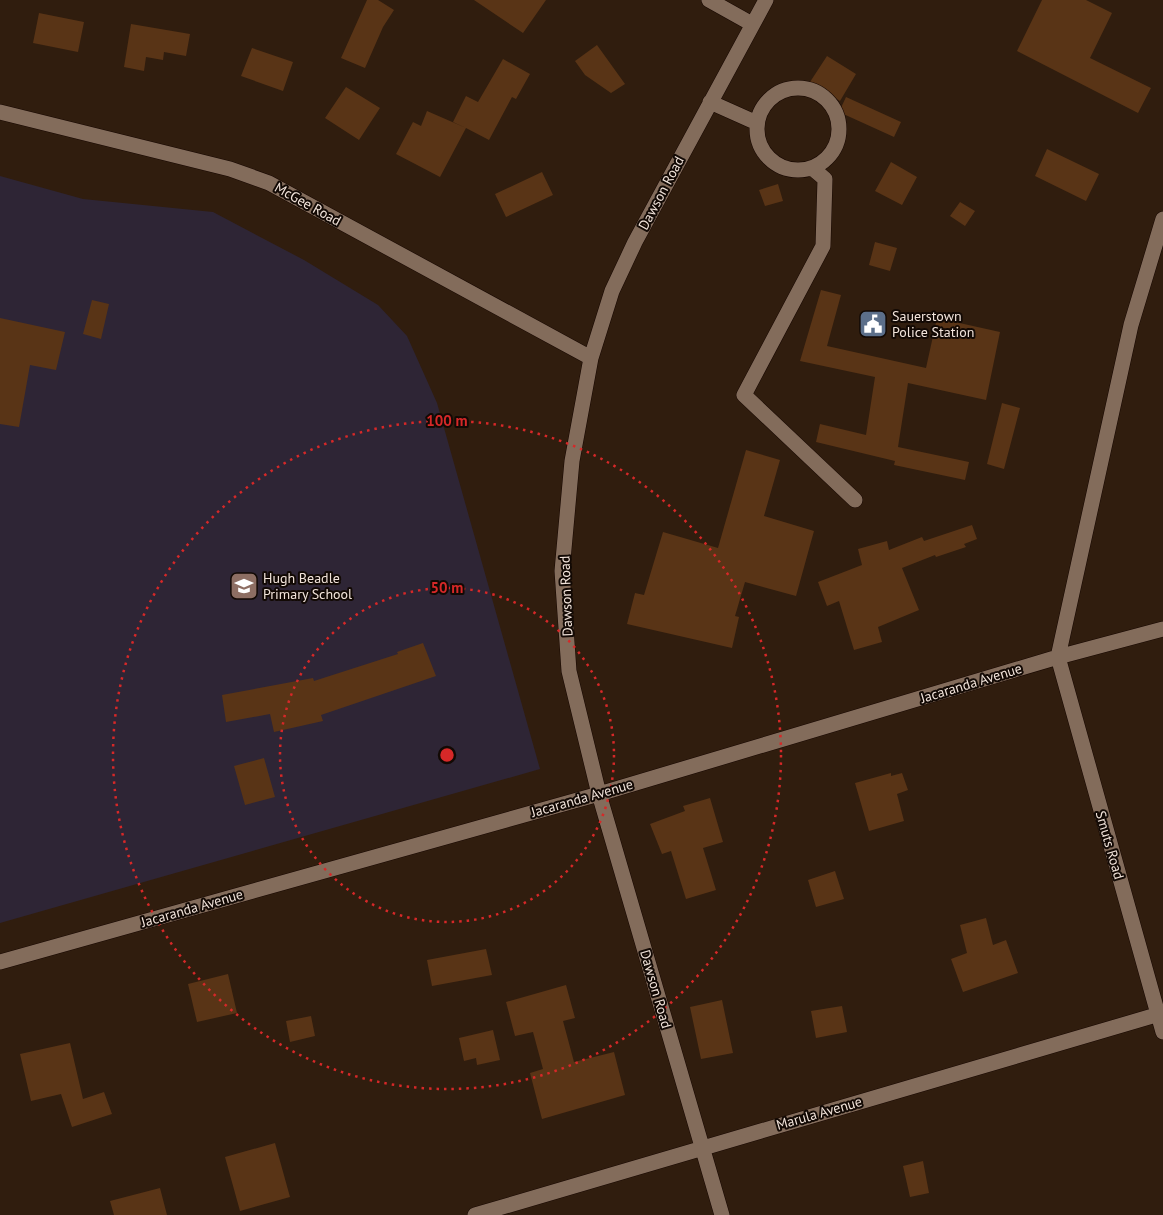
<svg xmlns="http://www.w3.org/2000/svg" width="1163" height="1215" font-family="'PT Sans',sans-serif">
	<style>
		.education { fill: #2e2535 }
		.building { fill: #593416 }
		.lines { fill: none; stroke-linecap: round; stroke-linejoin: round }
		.minor-casing { stroke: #170700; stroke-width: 16 }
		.minor { stroke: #836c5b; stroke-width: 15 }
		.ring { fill: none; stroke: #d62828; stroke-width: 2.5; stroke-dasharray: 2.5 5 }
		.labels { text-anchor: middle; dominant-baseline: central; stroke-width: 4; stroke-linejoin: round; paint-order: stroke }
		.street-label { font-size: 14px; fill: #f2e4db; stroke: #120904 }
		.poi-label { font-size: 14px; fill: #f2e4db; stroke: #120904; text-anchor: start }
		.centre { fill: #d62828; stroke: #120904; stroke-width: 2.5 }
		.ring-label { font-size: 15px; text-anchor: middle; font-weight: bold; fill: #d62828; stroke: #120904; stroke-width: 4; stroke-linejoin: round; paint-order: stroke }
	</style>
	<rect width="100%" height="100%" fill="#301d0e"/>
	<path class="education" d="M 0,176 L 83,199 L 213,212 L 304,260 L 378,305 L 407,336 L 437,403 L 540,769 L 0,923 Z"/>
	<path class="building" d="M 367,0 L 378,0 L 394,10 L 383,27 L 365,68 L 341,58 Z
		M 474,0 L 546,0 L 523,33 Z
		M 1042,0 L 1086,0 L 1112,13 L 1090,58 L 1151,88 L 1138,113 L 1017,51 Z
		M 39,13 L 84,22 L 78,52 L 33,43 Z
		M 131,24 L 190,34 L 186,56 L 164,52 L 163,60 L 146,57 L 144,71 L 124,67 Z
		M 597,45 L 625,84 L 611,93 L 585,75 L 575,61 Z
		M 252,48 L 293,62 L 283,91 L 241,76 Z
		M 827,56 L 856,74 L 840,101 L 810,82 Z
		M 503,59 L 530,74 L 516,99 L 512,97 L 489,140 L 466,128 L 440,177 L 396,154 L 413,122 L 421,126 L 427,111 L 466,128 L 453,122 L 466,96 L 478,102 Z
		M 346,87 L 380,108 L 359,140 L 325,118 Z
		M 846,97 L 901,122 L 894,137 L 839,112 Z
		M 1047,149 L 1099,174 L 1086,201 L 1035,176 Z
		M 891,162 L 917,177 L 902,205 L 875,191 Z
		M 542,172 L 553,195 L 506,217 L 495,194 Z
		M 778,184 L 783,201 L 765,206 L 759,190 Z
		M 960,202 L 975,211 L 965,226 L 950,216 Z
		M 875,242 L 897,248 L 890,271 L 869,265 Z
		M 821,290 L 841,295 L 827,346 L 926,368 L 937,318 L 1000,332 L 986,400 L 908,383 L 898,447 L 969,462 L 965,480 L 894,465 L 895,461 L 816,442 L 820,424 L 866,435 L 875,377 L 800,361 Z
		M 92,300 L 109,304 L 101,339 L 83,334 Z
		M 0,318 L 65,332 L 56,370 L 30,365 L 19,427 L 0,424 Z
		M 1002,403 L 1020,408 L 1004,469 L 987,464 Z
		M 746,450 L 780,460 L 764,516 L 814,531 L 796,596 L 745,582 L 735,616 L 739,617 L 732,648 L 627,624 L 635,593 L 644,595 L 663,532 L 718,548 Z
		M 972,525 L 977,539 L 964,544 L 966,547 L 936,557 L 935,555 L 902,568 L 919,610 L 878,627 L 882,642 L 854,650 L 839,601 L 827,606 L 818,582 L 862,565 L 858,549 L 887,541 L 889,550 L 922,537 L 924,541 Z
		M 423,643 L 436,676 L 321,715 L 323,721 L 274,732 L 270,714 L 226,722 L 222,695 L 313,678 L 314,681 L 398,654 L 397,652 Z
		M 264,758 L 275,797 L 245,805 L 234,766 Z
		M 891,773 L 891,776 L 902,773 L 908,790 L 897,794 L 904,821 L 869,831 L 855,783 Z
		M 710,798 L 723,842 L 703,848 L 716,890 L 686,899 L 671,851 L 662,854 L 650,824 L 685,811 L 683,806 Z
		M 835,871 L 844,899 L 816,907 L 808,880 Z
		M 986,918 L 993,945 L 1006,940 L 1018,973 L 963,992 L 951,959 L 967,953 L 960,925 Z
		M 486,949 L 492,975 L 432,986 L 427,960 Z
		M 228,974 L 237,1013 L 197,1022 L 188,984 Z
		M 566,985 L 575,1018 L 563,1021 L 574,1062 L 614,1052 L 625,1095 L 542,1119 L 530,1073 L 543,1069 L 533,1032 L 515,1036 L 506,1002 Z
		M 722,1000 L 733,1053 L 701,1059 L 690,1007 Z
		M 842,1006 L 847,1032 L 816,1038 L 811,1011 Z
		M 311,1016 L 315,1036 L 290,1042 L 286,1021 Z
		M 493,1030 L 500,1060 L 477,1065 L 476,1058 L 464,1061 L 459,1038 Z
		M 70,1043 L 83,1099 L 104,1092 L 112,1114 L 72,1127 L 61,1094 L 31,1101 L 20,1054 Z
		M 275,1143 L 290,1197 L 240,1211 L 225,1157 Z
		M 923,1161 L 929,1193 L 910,1197 L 903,1166 Z
		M 160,1188 L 167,1215 L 114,1215 L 110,1201 Z"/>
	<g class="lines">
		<defs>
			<path id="minor" d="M 709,0 L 752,24
				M757 129a41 41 0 1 1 82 0a41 41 0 1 1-82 0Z
				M 710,102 L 757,123
				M 0,112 L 230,169 L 269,183 L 591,358
				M 812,168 L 825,179 L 823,246 L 744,395 L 855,500
				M 1163,219 L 1131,325 L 1058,657 L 1163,1032
				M 0,962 L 599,794 L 1058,657 L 1163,629
				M 475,1215 L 1163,1013
				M 722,1215 L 599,794 L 569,671 L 562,571 L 572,461 L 591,358 L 612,291 L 635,242 L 766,0"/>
		</defs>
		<use href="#minor" class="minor-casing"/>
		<use href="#minor" class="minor"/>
	</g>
	<g class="ring">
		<circle cx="447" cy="755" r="167"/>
		<circle cx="447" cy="755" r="334"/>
	</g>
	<defs>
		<symbol id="civic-square" viewBox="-11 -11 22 22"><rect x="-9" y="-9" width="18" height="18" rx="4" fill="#5c6f8a" stroke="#120904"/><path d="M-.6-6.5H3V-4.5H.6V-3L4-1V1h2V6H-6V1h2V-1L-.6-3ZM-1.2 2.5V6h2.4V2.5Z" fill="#fff"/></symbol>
		<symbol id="school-square" viewBox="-11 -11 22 22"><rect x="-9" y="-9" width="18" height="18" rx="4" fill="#8d6e63" stroke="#120904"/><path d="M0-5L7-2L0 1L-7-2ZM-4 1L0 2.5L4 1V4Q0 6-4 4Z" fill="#fff"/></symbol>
	</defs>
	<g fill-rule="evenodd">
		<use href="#civic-square" x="857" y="308" width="32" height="32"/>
		<use href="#school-square" x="228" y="570" width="32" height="32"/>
	</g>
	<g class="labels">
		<g class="street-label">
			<text transform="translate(661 193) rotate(-62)">Dawson Road</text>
			<text transform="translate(308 204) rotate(29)">McGee Road</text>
			<text transform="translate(566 596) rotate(-92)">Dawson Road</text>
			<text transform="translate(971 683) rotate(-17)">Jacaranda Avenue</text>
			<text transform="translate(582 798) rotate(-16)">Jacaranda Avenue</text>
			<text transform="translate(1110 845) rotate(74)">Smuts Road</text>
			<text transform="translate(192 908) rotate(-16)">Jacaranda Avenue</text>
			<text transform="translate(656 989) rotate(74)">Dawson Road</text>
			<text transform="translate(819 1113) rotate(-16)">Marula Avenue</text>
		</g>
		<g class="poi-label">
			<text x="892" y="316">Sauerstown<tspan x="892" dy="16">Police Station</tspan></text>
			<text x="263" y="578">Hugh Beadle<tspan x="263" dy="16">Primary School</tspan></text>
		</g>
	</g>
	<circle cx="447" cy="755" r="8" class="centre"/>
	<g class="ring-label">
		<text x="447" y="426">100 m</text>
		<text x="447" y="593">50 m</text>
	</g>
</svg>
